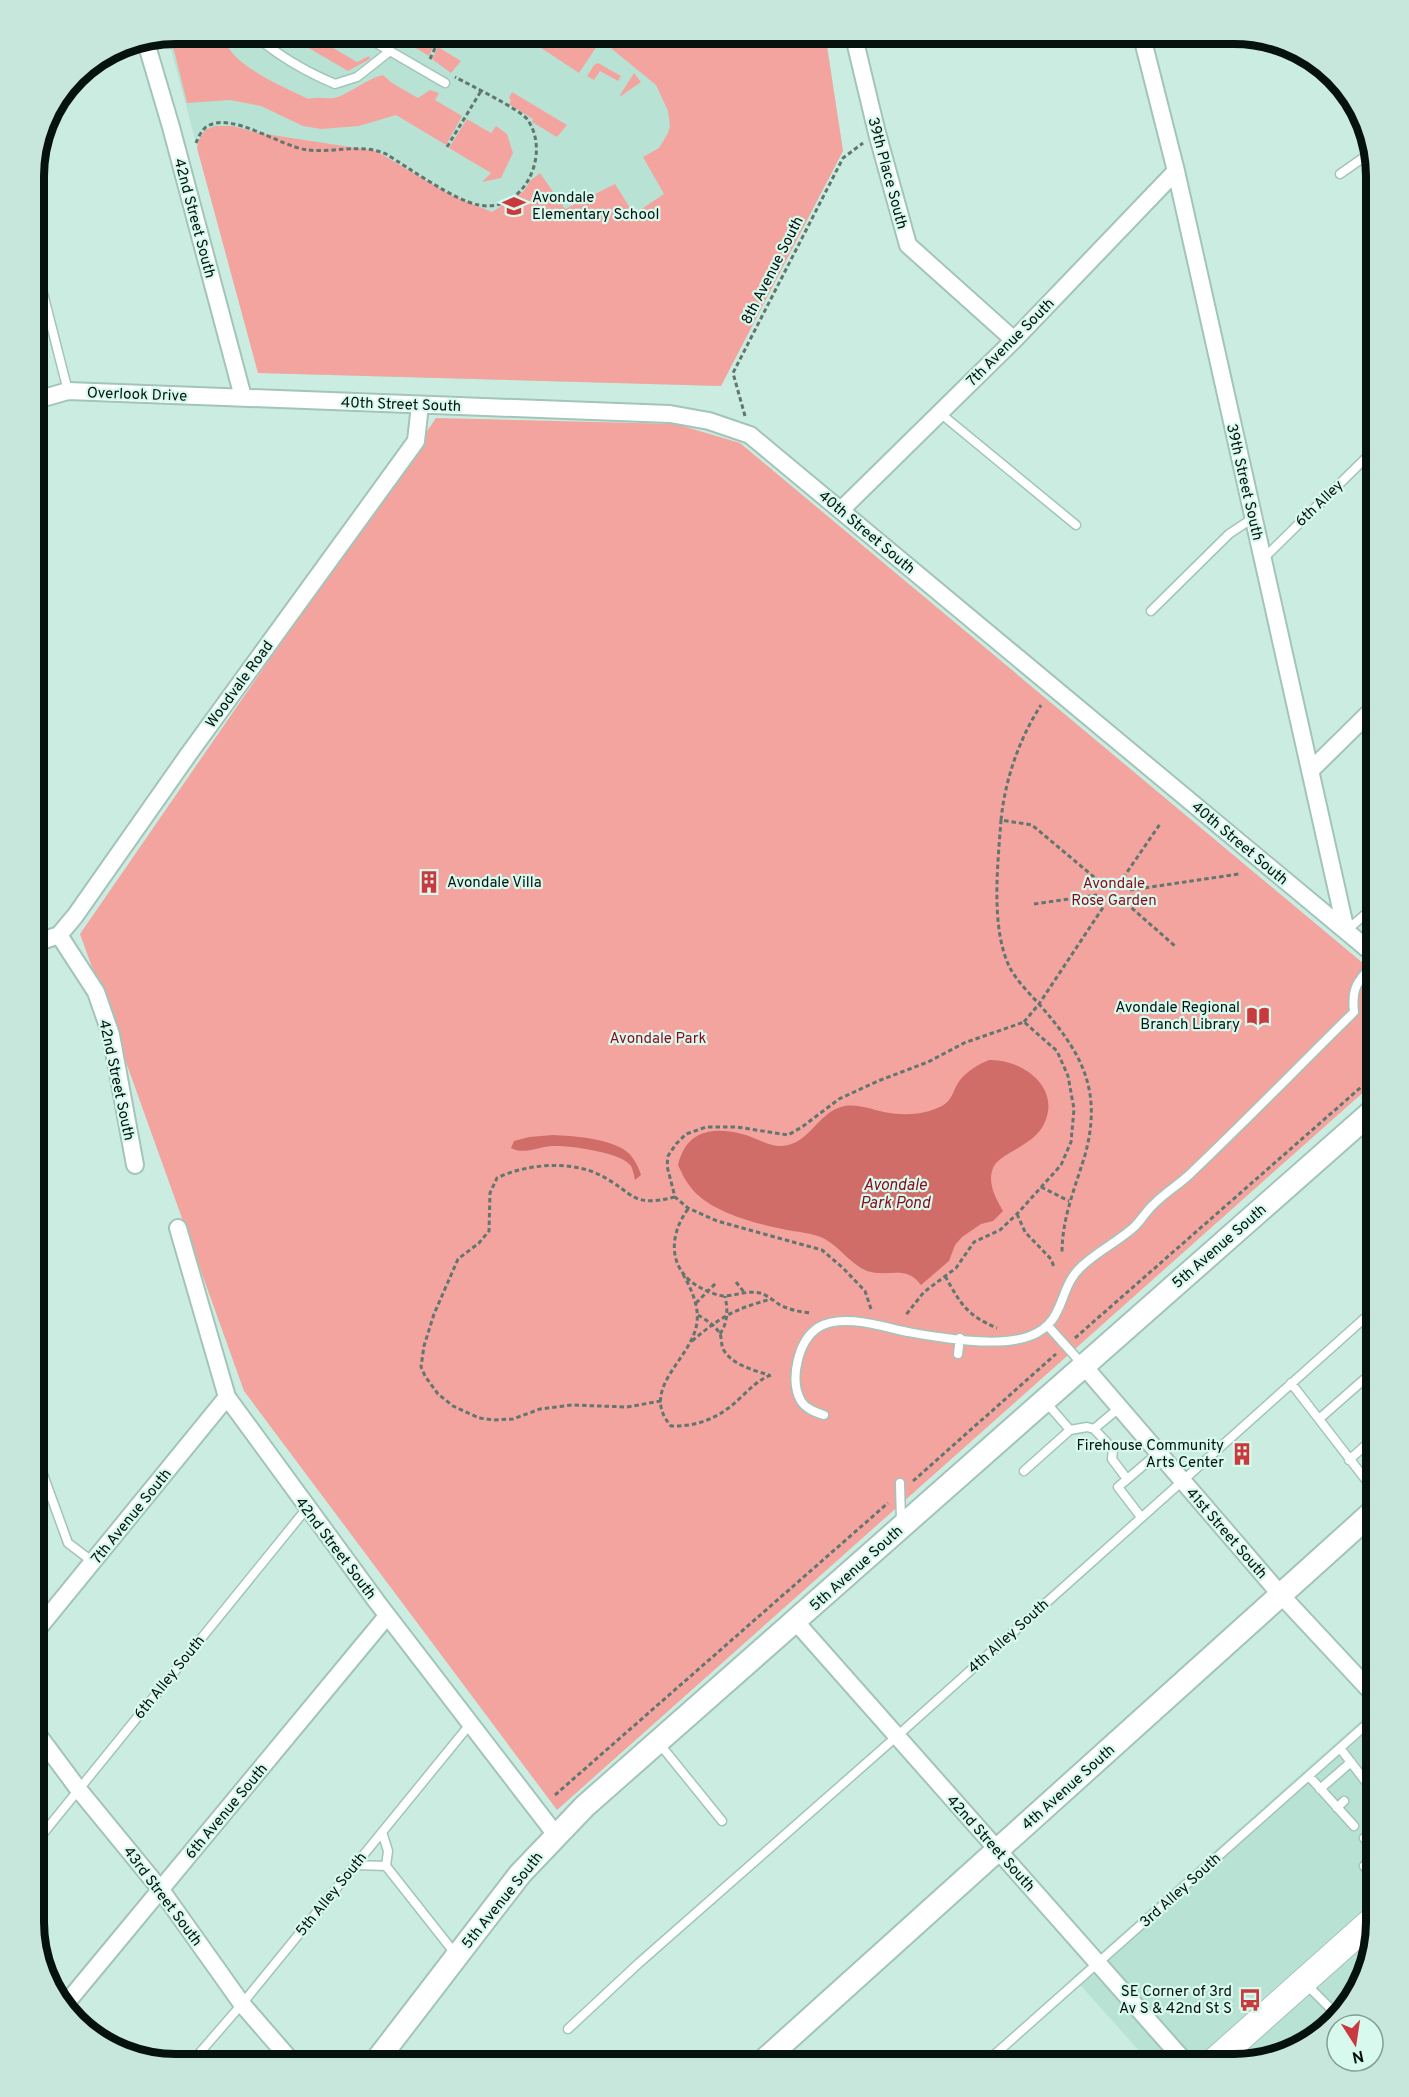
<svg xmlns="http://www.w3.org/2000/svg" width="1409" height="2097" font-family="Overpass,sans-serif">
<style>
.built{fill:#b8e3d4}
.green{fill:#f4a49f}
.water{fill:#d06d69}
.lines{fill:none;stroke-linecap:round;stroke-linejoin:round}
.lane-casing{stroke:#a3c4b8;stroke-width:11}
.street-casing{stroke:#a3c4b8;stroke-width:20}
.secondary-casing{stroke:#a3c4b8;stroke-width:26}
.primary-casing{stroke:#a3c4b8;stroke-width:28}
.path{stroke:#60766f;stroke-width:3;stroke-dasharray:4.5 3;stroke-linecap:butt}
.lane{stroke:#fff;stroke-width:8}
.street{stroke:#fff;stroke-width:16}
.secondary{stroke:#fff;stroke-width:22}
.primary{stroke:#fff;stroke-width:26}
.labels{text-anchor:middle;stroke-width:4.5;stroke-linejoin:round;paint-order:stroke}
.street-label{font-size:15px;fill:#06120e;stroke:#d8faee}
.poi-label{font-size:15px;fill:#06120e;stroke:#d8faee;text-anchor:end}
.park-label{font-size:15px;fill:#880a1a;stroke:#d8faee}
.water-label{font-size:16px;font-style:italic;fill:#880a19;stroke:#d8faee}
.rim{fill:none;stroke:#06120e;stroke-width:8}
</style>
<rect width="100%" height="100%" fill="#cbede1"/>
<path class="built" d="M176 33H825L843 151 721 386 258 373 167 35Z
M1376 1707V1922L1357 1993 1304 2045 1234 2064H1151L1073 1977Z"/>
<path class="green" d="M176 33H220C225 41 229 50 236 57 254 74 286 89 309 99 319 96 328 100 338 97 353 91 367 79 383 75L392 83 418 98 430 90 439 93 435 100 462 116 446 145 396 115 359 126 321 129 303 126 261 106 230 100 187 103 170 34Z
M283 33H308L357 62 369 56 370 59 348 71Z
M391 33H413L434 45 429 56Z
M528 33H533L557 49 535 33H825L843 151 721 386 258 373 197 148 199 140 205 130 215 126H233L259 133 376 151 451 195 492 212 524 191 530 181 540 173 565 209 615 184 634 214 664 194 643 157 659 148 668 133 670 126 668 111 656 85 601 40 579 73 529 40Z
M438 47 461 61 451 73 432 59Z
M598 63 621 76 618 81 600 71 594 80 587 76 594 65Z
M634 73 641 82 621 96 620 95Z
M512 92 567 125 557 137 532 122 533 119 509 104 511 100 509 98Z
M467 119 491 133 496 126 507 134 513 153 501 178 482 182 491 173 449 148Z
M436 418 676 424 740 443 1376 974V1081L557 1810 244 1391 80 934Z"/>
<path class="water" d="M989 1060C1022 1059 1062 1087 1044 1124 1034 1146 999 1153 993 1168 987 1184 996 1198 1003 1211L993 1221 981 1224 962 1237 955 1245 949 1261 921 1285C906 1264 888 1278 867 1271 850 1264 839 1246 823 1238 812 1233 798 1232 787 1230 757 1224 707 1212 689 1185 684 1179 681 1171 678 1165 686 1132 710 1126 742 1134 755 1137 767 1146 781 1146 810 1145 817 1112 844 1106 859 1104 870 1109 884 1112 905 1116 923 1115 942 1106 953 1100 953 1089 960 1080 967 1071 979 1064 989 1060Z
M553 1135C574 1136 604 1138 623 1149 632 1154 638 1165 641 1175L635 1180C634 1176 633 1170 631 1166 622 1152 568 1145 552 1146 538 1147 523 1155 511 1148L514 1141 529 1137Z"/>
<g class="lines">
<g class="lane-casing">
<path id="lane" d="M252 33C277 55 304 71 335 84L357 77 390 51
M359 33 445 83
M1340 174 1370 153
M33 254 68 391
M940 413 1076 525
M1263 559 1376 448
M1151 611 1229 534 1253 518
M1346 931 1376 905
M1048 1326 1083 1365
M958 1354 960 1338
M1291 1383 1376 1493
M1119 1408 1094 1429 1113 1449 1112 1459 1127 1479
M824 1415C815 1412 806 1409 801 1401 789 1380 798 1340 819 1327 843 1313 883 1327 908 1332 942 1338 998 1348 1030 1336 1067 1322 1057 1288 1082 1266 1098 1251 1117 1242 1133 1228 1141 1221 1146 1211 1154 1204 1165 1193 1178 1185 1189 1175 1245 1122 1299 1066 1354 1012 1351 986 1359 980 1376 961
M1319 1419 1376 1369
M1070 1430 1087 1427 1094 1429
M33 1447 68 1543 93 1562
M1349 1460 1376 1436
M1024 1471 1070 1430 1044 1400
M900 1483 901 1521
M1141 1517 1118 1487 1158 1453
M658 1742 722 1821
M1340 1748 1376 1795
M1309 1776 1354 1826
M1320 1789 1351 1762
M1371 1805 1376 1800
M1337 1808 1344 1801
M382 1832 388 1851 386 1866 457 1956
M1364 1838 1376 1852
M33 1846 307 1508
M355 1865 386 1866
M1376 1879 1364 1866 1376 1856
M1306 1984 1336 2014
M568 2029 639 1963 896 1737 1376 1308
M387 2048 403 2064
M190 2064 242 2004 471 1723
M984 2064 1376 1716"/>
</g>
<g class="street-casing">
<path id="street" d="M853 33 877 133 908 245 1014 340
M1141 33 1176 171 1346 931
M145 39 171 127 243 397
M33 401 68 391 670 414 709 421 750 435 1376 956
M841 510 1014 340 1176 171
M1310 771 1376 706
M59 935 96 992 111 1035 135 1165
M33 944 59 935 75 916 188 755 416 441 420 405
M178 1228 227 1397 377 1602 556 1835
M1083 1365 1280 1594 1376 1697
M796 1622 1187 2064
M33 1635 227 1397
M33 1728 79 1790 161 1890 242 2004 294 2064
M64 2006 387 1616"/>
</g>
<g class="secondary-casing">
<path id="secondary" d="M374 2064 520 1874 585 1806 1376 1108
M760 2064 1376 1509"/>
</g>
<g class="primary-casing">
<path id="primary" d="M1211 2064 1376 1917"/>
</g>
<path class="path" d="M430 59 436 46
M196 143C198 138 201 131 206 127 231 110 280 147 308 150 335 153 361 143 386 154 409 168 455 201 479 205 524 214 552 153 527 119 519 109 470 85 455 77
M447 147 481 91
M745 416 733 373 843 158 863 143
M1001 820C1005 780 1019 739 1041 705
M1123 878 1160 824
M1100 882 1032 825 1001 820C998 863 990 928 1010 968 1017 981 1029 993 1039 1004L1104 906
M1130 890 1239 874
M1126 903 1175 946
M1034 904 1097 895
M1024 1022 1039 1004C1081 1052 1103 1089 1085 1155 1075 1188 1062 1218 1062 1253
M1041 1187 1069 1201
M688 1209C668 1236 668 1271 701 1288 707 1291 715 1295 723 1296 735 1296 748 1290 760 1293 767 1295 774 1301 780 1305 790 1310 801 1312 812 1313
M1017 1214 1025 1232 1051 1259 1054 1267
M683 1274C691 1289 699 1305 697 1322 693 1359 638 1388 671 1426 698 1427 721 1417 740 1398 750 1389 758 1380 771 1375
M945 1276C961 1304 966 1315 997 1328
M736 1282 744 1292
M696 1303 716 1283
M871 1309 865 1291 843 1268 822 1250 717 1221 688 1208 675 1197 667 1166 668 1156 676 1144 686 1134 706 1127H737L788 1135 802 1127 839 1099 878 1081 928 1062 964 1043 1024 1022 1057 1051 1068 1076 1074 1109 1071 1142 1061 1165 1017 1214 1000 1230 974 1242 956 1268 924 1292 905 1316
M698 1315C705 1319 716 1326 720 1334 722 1339 721 1344 723 1349 732 1365 753 1370 769 1375
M720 1334C728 1322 728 1310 725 1296
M1075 1338 1376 1074
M692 1341C720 1317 736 1308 772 1299
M661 1401 627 1407 572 1405 540 1409 513 1419 494 1420 479 1418 453 1406 438 1394 425 1376 421 1367 424 1346 434 1314 458 1259 479 1243 489 1231 490 1193 497 1178C526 1164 570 1160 600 1175 635 1193 630 1208 675 1197
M913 1481 1056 1354
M555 1795 888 1503"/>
<use href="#lane" class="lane"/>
<use href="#street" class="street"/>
<use href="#secondary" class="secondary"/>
<use href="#primary" class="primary"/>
</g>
<defs>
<g id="school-bare" transform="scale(1.8)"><path d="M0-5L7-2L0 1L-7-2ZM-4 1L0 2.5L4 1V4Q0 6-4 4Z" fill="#c93a3e" stroke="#d8faee" stroke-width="2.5" paint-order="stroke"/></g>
<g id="building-bare" transform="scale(1.8)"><path d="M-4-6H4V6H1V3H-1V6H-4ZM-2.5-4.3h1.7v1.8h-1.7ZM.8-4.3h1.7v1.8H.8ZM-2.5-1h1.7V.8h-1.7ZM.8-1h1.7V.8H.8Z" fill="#c93a3e" stroke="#d8faee" stroke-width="2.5" paint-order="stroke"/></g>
<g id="library-bare" transform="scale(1.8)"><path d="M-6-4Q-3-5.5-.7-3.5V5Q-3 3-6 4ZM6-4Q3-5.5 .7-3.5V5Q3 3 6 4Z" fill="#c93a3e" stroke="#d8faee" stroke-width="2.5" paint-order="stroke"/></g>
<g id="bus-bare" transform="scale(1.8)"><path d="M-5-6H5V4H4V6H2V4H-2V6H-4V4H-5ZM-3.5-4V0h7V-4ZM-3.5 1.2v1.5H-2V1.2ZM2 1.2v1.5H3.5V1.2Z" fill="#c93a3e" stroke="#d8faee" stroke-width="2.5" paint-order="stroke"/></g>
</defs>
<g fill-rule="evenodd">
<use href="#school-bare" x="514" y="206"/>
<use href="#building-bare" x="429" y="882"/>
<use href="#library-bare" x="1258" y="1016"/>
<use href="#building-bare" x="1242" y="1454"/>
<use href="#bus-bare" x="1250" y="2000"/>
</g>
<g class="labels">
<g class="street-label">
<text transform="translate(888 173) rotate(75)" y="5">39th Place South</text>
<text transform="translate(195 218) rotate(75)" y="5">42nd Street South</text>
<text transform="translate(772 270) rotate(-63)" y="5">8th Avenue South</text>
<text transform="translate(1010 342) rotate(-45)" y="5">7th Avenue South</text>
<text transform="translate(137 394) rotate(2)" y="5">Overlook Drive</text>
<text transform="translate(401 404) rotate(2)" y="5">40th Street South</text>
<text transform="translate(1245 482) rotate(77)" y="5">39th Street South</text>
<text transform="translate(1319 503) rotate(-44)" y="5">6th Alley</text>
<text transform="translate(867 532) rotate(40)" y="5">40th Street South</text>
<text transform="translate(239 684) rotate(-54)" y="5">Woodvale Road</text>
<text transform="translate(1240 843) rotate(40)" y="5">40th Street South</text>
<text transform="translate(117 1080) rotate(78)" y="5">42nd Street South</text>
<text transform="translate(1219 1246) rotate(-41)" y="5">5th Avenue South</text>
<text transform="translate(131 1516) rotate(-51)" y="5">7th Avenue South</text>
<text transform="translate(1227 1533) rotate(49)" y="5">41st Street South</text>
<text transform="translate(336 1548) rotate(53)" y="5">42nd Street South</text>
<text transform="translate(856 1568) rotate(-42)" y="5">5th Avenue South</text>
<text transform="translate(1008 1636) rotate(-42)" y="5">4th Alley South</text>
<text transform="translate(169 1677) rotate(-51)" y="5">6th Alley South</text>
<text transform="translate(1068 1787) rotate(-42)" y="5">4th Avenue South</text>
<text transform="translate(226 1811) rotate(-50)" y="5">6th Avenue South</text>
<text transform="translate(991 1843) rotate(48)" y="5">42nd Street South</text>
<text transform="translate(1180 1890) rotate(-42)" y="5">3rd Alley South</text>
<text transform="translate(331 1894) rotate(-51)" y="5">5th Alley South</text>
<text transform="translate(163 1896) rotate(53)" y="5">43rd Street South</text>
<text transform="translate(502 1900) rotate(-51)" y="5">5th Avenue South</text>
</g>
<g class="poi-label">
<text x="532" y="202" text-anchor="start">Avondale<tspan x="532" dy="17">Elementary School</tspan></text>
<text x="447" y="887" text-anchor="start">Avondale Villa</text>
<text x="1240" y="1012">Avondale Regional<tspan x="1240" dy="17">Branch Library</tspan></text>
<text x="1224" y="1450">Firehouse Community<tspan x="1224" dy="17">Arts Center</tspan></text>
<text x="1232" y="1996">SE Corner of 3rd<tspan x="1232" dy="17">Av S &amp; 42nd St S</tspan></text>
</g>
<g class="park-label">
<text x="1114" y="888">Avondale<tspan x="1114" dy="17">Rose Garden</tspan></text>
<text x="658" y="1043">Avondale Park</text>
</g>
<g class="water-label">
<text x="895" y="1190">Avondale<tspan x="895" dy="18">Park Pond</tspan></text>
</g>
</g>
<path d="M0 0H1409V2097H0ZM176 44H1234A132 132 0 0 1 1366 176V1922A132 132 0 0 1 1234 2054H176A132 132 0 0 1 44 1922V176A132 132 0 0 1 176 44Z" fill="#c7e7dc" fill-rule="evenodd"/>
<path class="rim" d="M176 44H1234A132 132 0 0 1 1366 176V1922A132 132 0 0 1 1234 2054H176A132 132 0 0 1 44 1922V176A132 132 0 0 1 176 44Z"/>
<g transform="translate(1355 2043) rotate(168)"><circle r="28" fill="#d8faee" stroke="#849d94" stroke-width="1.5"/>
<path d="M0-4.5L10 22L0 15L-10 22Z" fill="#c93a3e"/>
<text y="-9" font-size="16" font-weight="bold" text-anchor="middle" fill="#06120e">N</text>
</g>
</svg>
